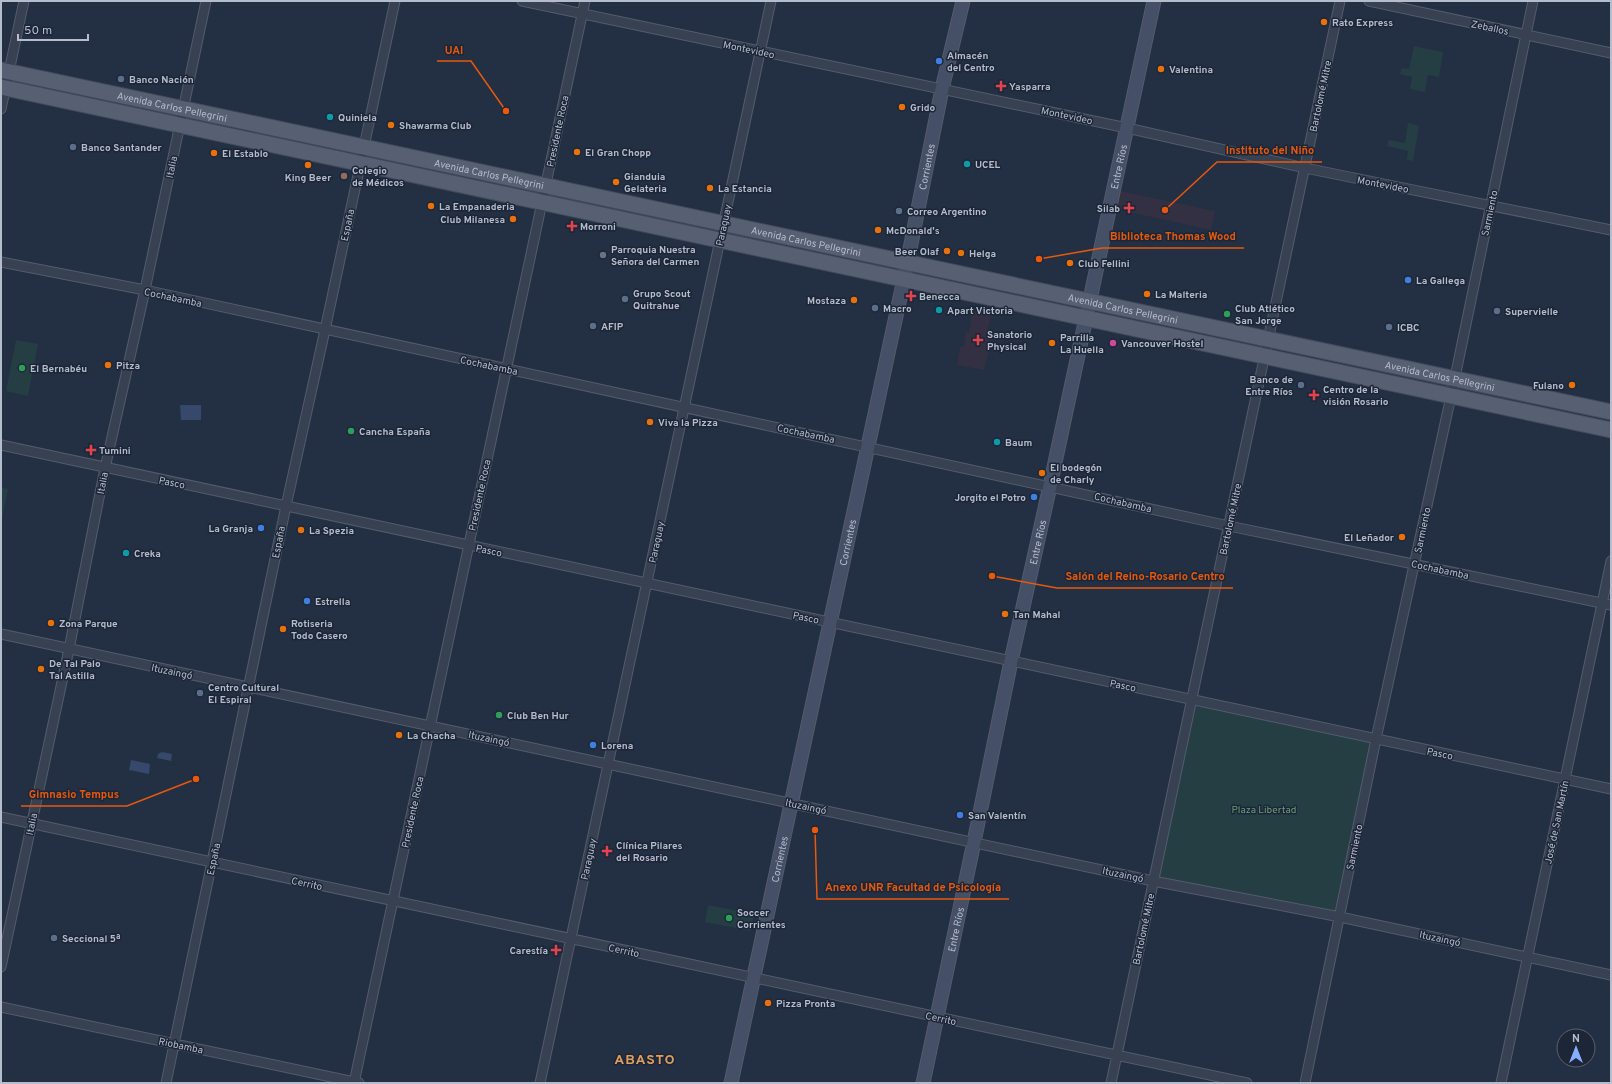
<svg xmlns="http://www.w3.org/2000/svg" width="1612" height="1084" font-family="Overpass,sans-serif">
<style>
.medical{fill:#343043}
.green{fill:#253e44}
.water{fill:#36486b}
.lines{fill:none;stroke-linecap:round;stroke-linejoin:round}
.minor-casing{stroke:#535c6c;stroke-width:11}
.secondary-casing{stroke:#535c6c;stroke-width:15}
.primary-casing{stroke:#424a5b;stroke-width:17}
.minor{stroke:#384152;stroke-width:9}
.secondary{stroke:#454f66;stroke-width:13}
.primary{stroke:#566072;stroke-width:15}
.food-dot{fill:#e8710a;stroke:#1c2637;stroke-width:1.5}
.shop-dot{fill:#3f7fe0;stroke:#1c2637;stroke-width:1.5}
.service-dot{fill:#5c6f8a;stroke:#1c2637;stroke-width:1.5}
.health-dot{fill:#e0444e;stroke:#1c2637;stroke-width:1.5}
.culture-dot{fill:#0f9aa8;stroke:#1c2637;stroke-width:1.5}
.education-dot{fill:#8d6e63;stroke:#1c2637;stroke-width:1.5}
.worship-dot{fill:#6b7280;stroke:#1c2637;stroke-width:1.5}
.leisure-dot{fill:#2e9e5b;stroke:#1c2637;stroke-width:1.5}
.hotel-dot{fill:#d1479c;stroke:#1c2637;stroke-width:1.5}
.labels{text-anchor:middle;stroke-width:3;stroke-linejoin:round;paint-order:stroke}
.poi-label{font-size:10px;font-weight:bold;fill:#b5bccc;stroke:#1c2637;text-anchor:start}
.street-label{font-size:10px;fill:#b5bccc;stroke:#1c2637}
.park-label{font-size:10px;fill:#699f7a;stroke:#1c2637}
.district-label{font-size:14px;font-weight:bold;letter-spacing:1px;fill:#df9e5d;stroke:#1c2637}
.leader{fill:none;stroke:#e8590c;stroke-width:1.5}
.callout-dot{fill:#e8590c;stroke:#1c2637;stroke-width:1.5}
.callout-label{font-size:11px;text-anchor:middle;font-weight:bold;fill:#e8590c;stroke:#1c2637;stroke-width:3;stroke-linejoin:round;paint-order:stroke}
</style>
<rect width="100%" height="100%" fill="#232f43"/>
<path class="medical" d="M1120 191 1215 211 1211 230 1116 209Z
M972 311 991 315 988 329 994 331 984 370 957 365 960 347H964L966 332 969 333Z"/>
<path class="green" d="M1414 46 1443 52 1439 77 1428 75 1425 92 1410 89 1412 77 1400 74 1402 68 1409 69Z
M1408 123 1419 126 1413 161 1407 160 1408 151 1387 146 1389 140 1405 143Z
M16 340 38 344 28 396 6 391Z
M1 487 8 489 1 524Z
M1191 699 1376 739 1340 917 1153 881Z
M708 905 754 914 751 931 705 922Z"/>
<path class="water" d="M180 405H201V420H181Z
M162 752 172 754 171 761 157 758 158 754Z
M131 760 150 764 149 774 129 770Z"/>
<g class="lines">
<g class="minor-casing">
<path id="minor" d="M522 1 1127 128 1305 168 1611 230
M1369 1 1611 53
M1 109 24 1
M1 262 145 290 1229 526 1611 605
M1 445 1611 789
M1 634 1153 881 1340 917 1611 975
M1 817 1247 1083
M1 967 69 649 105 468 145 290 206 1
M1 1007 359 1083
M166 1083 286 506 325 330 395 1
M354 1083 585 1
M540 1083 771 1
M1111 1083C1186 722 1264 362 1340 1
M1305 1083 1376 739 1453 387 1533 1
M1501 1083 1611 561"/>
</g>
<g class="secondary-casing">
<g id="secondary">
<path id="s1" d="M731 1083 904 279 942 89 963 1"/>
<path id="s2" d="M923 1083 974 842 1011 661 1050 486 1154 1"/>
</g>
</g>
<g class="primary-casing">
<g id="primary">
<path id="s3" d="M1 70 1611 412"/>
<path d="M1 87 1611 430"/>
</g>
</g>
<use href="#minor" class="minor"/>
<use href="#secondary" class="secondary"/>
<use href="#primary" class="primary"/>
</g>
<g class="food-dot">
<circle cx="1324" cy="22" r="4"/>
<circle cx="1161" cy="69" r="4"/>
<circle cx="902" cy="107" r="4"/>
<circle cx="391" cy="125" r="4"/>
<circle cx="577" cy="152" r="4"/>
<circle cx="214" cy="153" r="4"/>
<circle cx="308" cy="165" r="4"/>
<circle cx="616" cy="182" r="4"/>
<circle cx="710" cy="188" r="4"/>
<circle cx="431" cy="206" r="4"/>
<circle cx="513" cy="219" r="4"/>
<circle cx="878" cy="230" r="4"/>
<circle cx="947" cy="251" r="4"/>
<circle cx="961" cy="253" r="4"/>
<circle cx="1070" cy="263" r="4"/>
<circle cx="1147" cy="294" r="4"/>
<circle cx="854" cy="300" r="4"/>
<circle cx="1052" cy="343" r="4"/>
<circle cx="108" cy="365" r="4"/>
<circle cx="1572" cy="385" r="4"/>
<circle cx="650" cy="422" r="4"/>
<circle cx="1042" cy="473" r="4"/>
<circle cx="301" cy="530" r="4"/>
<circle cx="1402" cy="537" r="4"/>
<circle cx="1005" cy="614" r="4"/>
<circle cx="51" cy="623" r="4"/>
<circle cx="283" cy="629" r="4"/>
<circle cx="41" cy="669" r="4"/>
<circle cx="399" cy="735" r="4"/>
<circle cx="768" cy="1003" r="4"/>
</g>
<g class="shop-dot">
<circle cx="939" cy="61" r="4"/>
<circle cx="1408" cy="280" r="4"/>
<circle cx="1034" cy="497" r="4"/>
<circle cx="261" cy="528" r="4"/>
<circle cx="307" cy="601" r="4"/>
<circle cx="593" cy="745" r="4"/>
<circle cx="960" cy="815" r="4"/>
</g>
<g class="service-dot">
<circle cx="121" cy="79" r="4"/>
<circle cx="73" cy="147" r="4"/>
<circle cx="899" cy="211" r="4"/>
<circle cx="625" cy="299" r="4"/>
<circle cx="875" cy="308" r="4"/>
<circle cx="1497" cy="311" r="4"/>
<circle cx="593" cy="326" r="4"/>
<circle cx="1389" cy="327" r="4"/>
<circle cx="1301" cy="385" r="4"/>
<circle cx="200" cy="693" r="4"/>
<circle cx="54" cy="938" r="4"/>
</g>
<g class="health-dot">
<path d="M999 80h4v4h4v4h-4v4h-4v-4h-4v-4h4z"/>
<path d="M1127 202h4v4h4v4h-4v4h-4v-4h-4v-4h4z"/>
<path d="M570 220h4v4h4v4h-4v4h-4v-4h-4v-4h4z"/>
<path d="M909 290h4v4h4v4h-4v4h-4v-4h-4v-4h4z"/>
<path d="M976 334h4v4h4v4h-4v4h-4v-4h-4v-4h4z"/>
<path d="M1312 389h4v4h4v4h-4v4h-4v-4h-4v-4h4z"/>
<path d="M89 444h4v4h4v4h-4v4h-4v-4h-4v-4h4z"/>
<path d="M605 845h4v4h4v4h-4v4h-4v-4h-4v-4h4z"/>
<path d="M554 944h4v4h4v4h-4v4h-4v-4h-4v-4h4z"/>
</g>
<g class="culture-dot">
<circle cx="330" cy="117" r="4"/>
<circle cx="967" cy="164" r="4"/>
<circle cx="939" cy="310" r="4"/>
<circle cx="997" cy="442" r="4"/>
<circle cx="126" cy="553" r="4"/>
</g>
<circle class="education-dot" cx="344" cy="176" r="4"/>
<circle class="worship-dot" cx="603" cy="255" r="4"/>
<g class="leisure-dot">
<circle cx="1227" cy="314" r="4"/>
<circle cx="22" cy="368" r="4"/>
<circle cx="351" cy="431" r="4"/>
<circle cx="499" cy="715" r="4"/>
<circle cx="729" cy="918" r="4"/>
</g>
<circle class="hotel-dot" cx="1113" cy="343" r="4"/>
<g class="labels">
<g class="poi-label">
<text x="1332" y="26">Rato Express</text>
<text x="947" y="59">Almacén<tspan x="947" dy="12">del Centro</tspan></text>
<text x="1169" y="73">Valentina</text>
<text x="129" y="83">Banco Nación</text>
<text x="1009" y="90">Yasparra</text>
<text x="910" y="111">Grido</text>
<text x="338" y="121">Quiniela</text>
<text x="399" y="129">Shawarma Club</text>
<text x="81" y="151">Banco Santander</text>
<text x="585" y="156">El Gran Chopp</text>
<text x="222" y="157">El Establo</text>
<text x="975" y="168">UCEL</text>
<text x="352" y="174">Colegio<tspan x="352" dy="12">de Médicos</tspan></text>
<text x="624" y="180">Gianduia<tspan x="624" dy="12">Gelateria</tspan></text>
<text x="308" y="181" text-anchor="middle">King Beer</text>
<text x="718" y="192">La Estancia</text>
<text x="439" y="210">La Empanaderia</text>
<text x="1120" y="212" text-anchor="end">Silab</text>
<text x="907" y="215">Correo Argentino</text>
<text x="505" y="223" text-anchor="end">Club Milanesa</text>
<text x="580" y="230">Morroni</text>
<text x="886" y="234">McDonald's</text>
<text x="611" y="253">Parroquia Nuestra<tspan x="611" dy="12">Señora del Carmen</tspan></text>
<text x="939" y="255" text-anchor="end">Beer Olaf</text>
<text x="969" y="257">Helga</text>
<text x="1078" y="267">Club Fellini</text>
<text x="1416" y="284">La Gallega</text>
<text x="633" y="297">Grupo Scout<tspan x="633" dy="12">Quitrahue</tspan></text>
<text x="1155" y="298">La Malteria</text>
<text x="919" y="300">Benecca</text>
<text x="846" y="304" text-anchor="end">Mostaza</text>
<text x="883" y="312">Macro</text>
<text x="1235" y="312">Club Atlético<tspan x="1235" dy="12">San Jorge</tspan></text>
<text x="947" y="314">Apart Victoria</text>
<text x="1505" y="315">Supervielle</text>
<text x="601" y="330">AFIP</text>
<text x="1397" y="331">ICBC</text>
<text x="987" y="338">Sanatorio<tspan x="987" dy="12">Physical</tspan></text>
<text x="1060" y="341">Parrilla<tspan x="1060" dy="12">La Huella</tspan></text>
<text x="1121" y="347">Vancouver Hostel</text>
<text x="116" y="369">Pitza</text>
<text x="30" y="372">El Bernabéu</text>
<text x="1293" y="383" text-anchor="end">Banco de<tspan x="1293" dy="12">Entre Ríos</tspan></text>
<text x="1564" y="389" text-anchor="end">Fulano</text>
<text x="1323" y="393">Centro de la<tspan x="1323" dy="12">visión Rosario</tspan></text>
<text x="658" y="426">Viva la Pizza</text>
<text x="359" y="435">Cancha España</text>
<text x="1005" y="446">Baum</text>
<text x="99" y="454">Tumini</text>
<text x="1050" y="471">El bodegón<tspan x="1050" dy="12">de Charly</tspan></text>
<text x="1026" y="501" text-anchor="end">Jorgito el Potro</text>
<text x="253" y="532" text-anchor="end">La Granja</text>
<text x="309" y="534">La Spezia</text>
<text x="1394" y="541" text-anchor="end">El Leñador</text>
<text x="134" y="557">Creka</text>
<text x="315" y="605">Estrella</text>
<text x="1013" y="618">Tan Mahal</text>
<text x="59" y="627">Zona Parque</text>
<text x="291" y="627">Rotiseria<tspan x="291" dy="12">Todo Casero</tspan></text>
<text x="49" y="667">De Tal Palo<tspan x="49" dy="12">Tal Astilla</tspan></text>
<text x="208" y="691">Centro Cultural<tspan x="208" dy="12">El Espiral</tspan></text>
<text x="507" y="719">Club Ben Hur</text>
<text x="407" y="739">La Chacha</text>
<text x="601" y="749">Lorena</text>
<text x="968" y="819">San Valentín</text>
<text x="616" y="849">Clínica Pilares<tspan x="616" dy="12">del Rosario</tspan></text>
<text x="737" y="916">Soccer<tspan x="737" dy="12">Corrientes</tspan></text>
<text x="62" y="942">Seccional 5ª</text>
<text x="548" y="954" text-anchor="end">Carestía</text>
<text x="776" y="1007">Pizza Pronta</text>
</g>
<g class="street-label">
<text transform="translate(1490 27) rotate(12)" y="4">Zeballos</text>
<text transform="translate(749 49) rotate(12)" y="4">Montevideo</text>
<text transform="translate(1320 96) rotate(-78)" y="4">Bartolomé Mitre</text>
<text dy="4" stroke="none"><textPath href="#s3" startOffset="175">Avenida Carlos Pellegrini</textPath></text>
<text transform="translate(1067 115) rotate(12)" y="4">Montevideo</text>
<text transform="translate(557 131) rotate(-78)" y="4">Presidente Roca</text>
<text dy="4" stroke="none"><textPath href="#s1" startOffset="937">Corrientes</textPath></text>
<text dy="4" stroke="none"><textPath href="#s2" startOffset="937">Entre Ríos</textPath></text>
<text transform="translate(171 167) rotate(-78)" y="4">Italia</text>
<text dy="4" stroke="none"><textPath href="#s3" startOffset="499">Avenida Carlos Pellegrini</textPath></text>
<text transform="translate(1383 184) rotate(11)" y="4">Montevideo</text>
<text transform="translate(1489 213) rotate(-78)" y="4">Sarmiento</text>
<text transform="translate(347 225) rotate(-78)" y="4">España</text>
<text transform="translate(723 225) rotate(-78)" y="4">Paraguay</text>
<text dy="4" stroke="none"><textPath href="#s3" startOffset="823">Avenida Carlos Pellegrini</textPath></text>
<text transform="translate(173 297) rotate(12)" y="4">Cochabamba</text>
<text dy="4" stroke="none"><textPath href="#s3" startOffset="1147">Avenida Carlos Pellegrini</textPath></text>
<text transform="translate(489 365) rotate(12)" y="4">Cochabamba</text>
<text dy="4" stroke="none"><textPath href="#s3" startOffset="1471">Avenida Carlos Pellegrini</textPath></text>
<text transform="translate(806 433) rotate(12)" y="4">Cochabamba</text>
<text transform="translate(172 482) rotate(12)" y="4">Pasco</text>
<text transform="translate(102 483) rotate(-79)" y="4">Italia</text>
<text transform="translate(479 495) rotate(-78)" y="4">Presidente Roca</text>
<text transform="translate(1123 502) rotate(13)" y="4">Cochabamba</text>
<text transform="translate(1230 519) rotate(-78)" y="4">Bartolomé Mitre</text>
<text transform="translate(1422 530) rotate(-78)" y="4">Sarmiento</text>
<text transform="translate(278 542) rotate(-79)" y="4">España</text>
<text transform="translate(656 542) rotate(-78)" y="4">Paraguay</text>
<text dy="4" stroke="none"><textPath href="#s1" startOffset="553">Corrientes</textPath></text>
<text dy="4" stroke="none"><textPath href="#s2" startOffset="553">Entre Ríos</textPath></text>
<text transform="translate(489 550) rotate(12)" y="4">Pasco</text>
<text transform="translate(1440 569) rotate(12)" y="4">Cochabamba</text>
<text transform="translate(806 617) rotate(12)" y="4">Pasco</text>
<text transform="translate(172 671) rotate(12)" y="4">Ituzaingó</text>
<text transform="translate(1123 685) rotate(12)" y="4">Pasco</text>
<text transform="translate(489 738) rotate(12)" y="4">Ituzaingó</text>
<text transform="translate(1440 753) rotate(12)" y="4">Pasco</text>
<text transform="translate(806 806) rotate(12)" y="4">Ituzaingó</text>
<text transform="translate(412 812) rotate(-78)" y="4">Presidente Roca</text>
<text transform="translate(1556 822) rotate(-78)" y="4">José de San Martín</text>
<text transform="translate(31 824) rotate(-78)" y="4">Italia</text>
<text transform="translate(1354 847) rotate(-78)" y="4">Sarmiento</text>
<text transform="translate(213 859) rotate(-78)" y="4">España</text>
<text transform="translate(588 859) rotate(-78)" y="4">Paraguay</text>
<text dy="4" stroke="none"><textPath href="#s1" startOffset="229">Corrientes</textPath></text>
<text transform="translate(1123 874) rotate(12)" y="4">Ituzaingó</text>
<text transform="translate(307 883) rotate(12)" y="4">Cerrito</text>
<text dy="4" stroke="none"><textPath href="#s2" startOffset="157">Entre Ríos</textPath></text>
<text transform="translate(1143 929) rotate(-78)" y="4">Bartolomé Mitre</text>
<text transform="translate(1440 938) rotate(12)" y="4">Ituzaingó</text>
<text transform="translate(624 950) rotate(12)" y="4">Cerrito</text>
<text transform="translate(941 1018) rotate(12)" y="4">Cerrito</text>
<text transform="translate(181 1045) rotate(12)" y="4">Riobamba</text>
</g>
<g class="park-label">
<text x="1264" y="813">Plaza Libertad</text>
</g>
<g class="district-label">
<text x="645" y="1064">ABASTO</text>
</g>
</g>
<path class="leader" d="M506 111L471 61H437M1165 210L1217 162H1322M1039 259L1102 248H1244M992 576L1057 588H1233M196 779L127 806H21M815 830L817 899H1009"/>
<g class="callout-dot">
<circle cx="506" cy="111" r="4"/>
<circle cx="1165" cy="210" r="4"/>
<circle cx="1039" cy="259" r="4"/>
<circle cx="992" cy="576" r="4"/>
<circle cx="196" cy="779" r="4"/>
<circle cx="815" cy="830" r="4"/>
</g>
<g class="callout-label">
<text x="454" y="54">UAI</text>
<text x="1270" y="154">Instituto del Niño</text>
<text x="1173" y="240">Biblioteca Thomas Wood</text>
<text x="1145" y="580">Salón del Reino-Rosario Centro</text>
<text x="74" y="798">Gimnasio Tempus</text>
<text x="913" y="891">Anexo UNR Facultad de Psicología</text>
</g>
<rect width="1612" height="1084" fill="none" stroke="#b5bccc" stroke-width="4"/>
<g transform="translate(1576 1048)"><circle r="19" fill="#1c2637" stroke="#596273"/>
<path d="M0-3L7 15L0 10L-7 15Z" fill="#87adff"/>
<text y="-6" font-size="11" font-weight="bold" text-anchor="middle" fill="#b5bccc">N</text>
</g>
<path d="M18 34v6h70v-6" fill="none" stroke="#b5bccc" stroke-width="2"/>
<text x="24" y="34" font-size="12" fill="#b5bccc" stroke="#1c2637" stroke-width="3" paint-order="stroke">50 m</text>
</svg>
